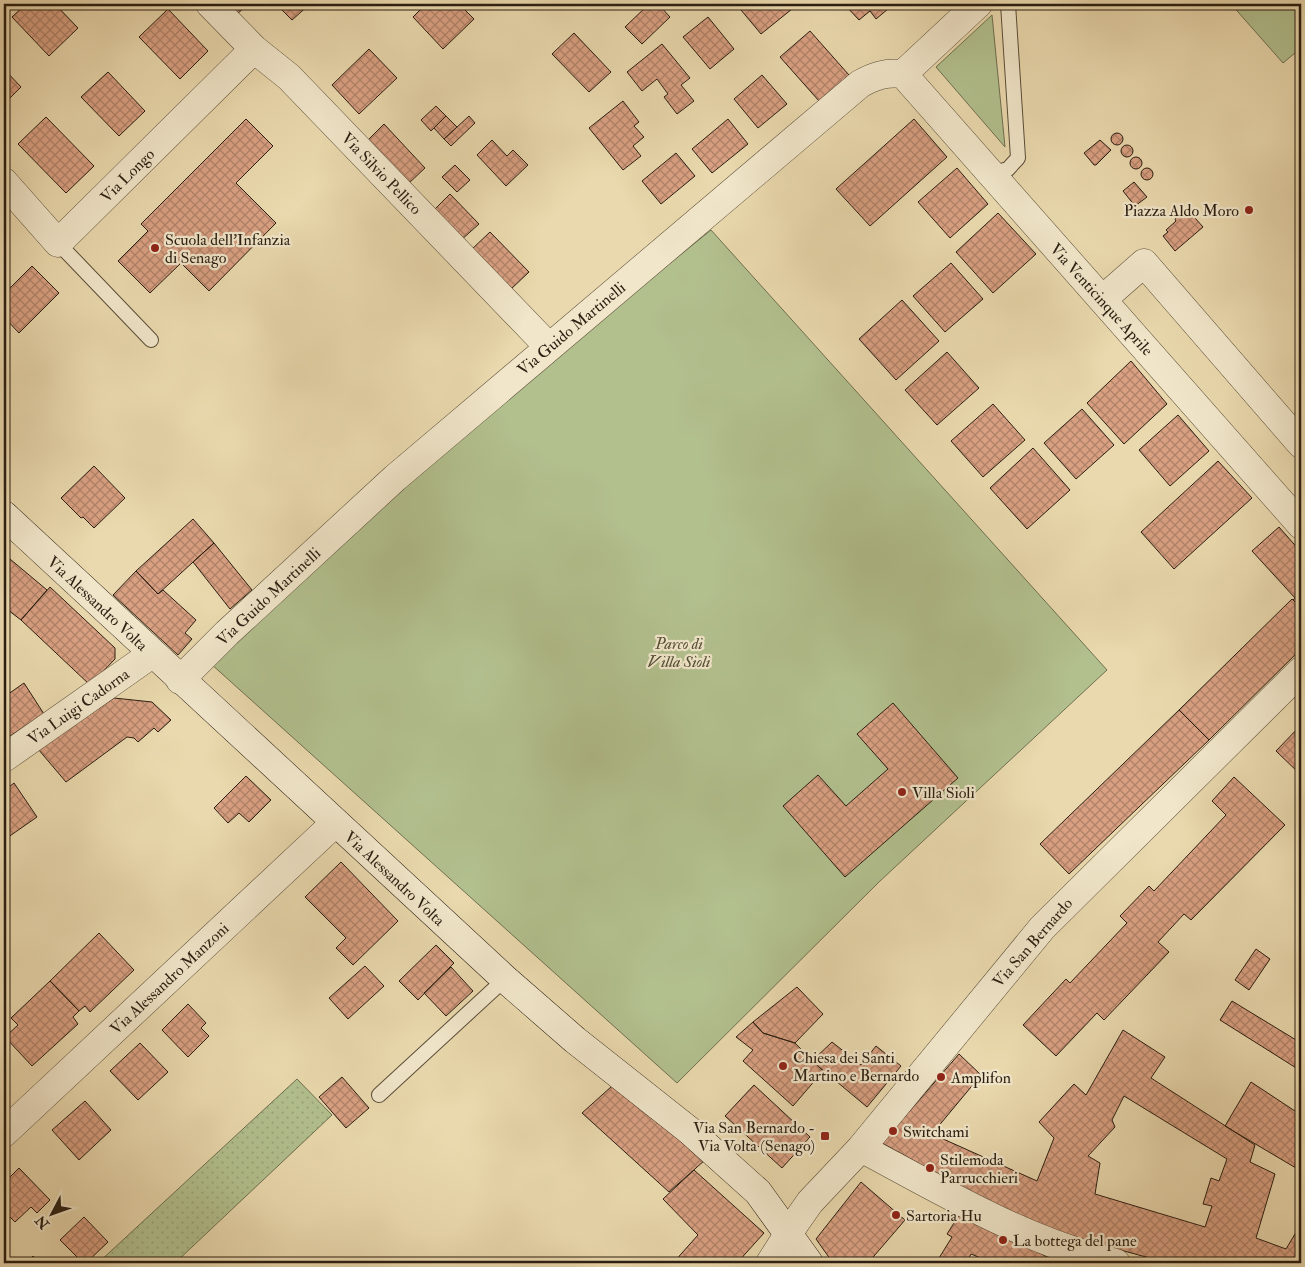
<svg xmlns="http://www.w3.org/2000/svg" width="1305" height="1267" font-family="'IM FELL Double Pica',serif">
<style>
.green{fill:#b2c08e;stroke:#6e6f50}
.garden{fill:url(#garden-dots);stroke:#6e6f50}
.building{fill:url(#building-cross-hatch);stroke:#2a1e11;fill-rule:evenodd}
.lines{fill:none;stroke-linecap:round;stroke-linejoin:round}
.lane-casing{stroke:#5a4d38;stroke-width:16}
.street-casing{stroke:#5a4d38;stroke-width:29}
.secondary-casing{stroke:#2a1e11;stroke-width:29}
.lane{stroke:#f1e6ca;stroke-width:14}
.street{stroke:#f1e6ca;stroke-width:28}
.secondary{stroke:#f1e6ca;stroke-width:28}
.poi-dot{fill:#8f2418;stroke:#f1e6ca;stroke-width:2}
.labels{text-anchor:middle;stroke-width:4.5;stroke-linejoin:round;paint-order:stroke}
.street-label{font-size:16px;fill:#2a1e11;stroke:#f1e6ca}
.poi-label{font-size:16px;fill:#2a1e11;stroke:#f1e6ca;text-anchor:start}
.park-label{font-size:16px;font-style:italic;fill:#534f36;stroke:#f1e6ca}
</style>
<defs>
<pattern id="garden-dots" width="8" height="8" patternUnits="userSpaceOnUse" patternTransform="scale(1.25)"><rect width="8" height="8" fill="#b2c08e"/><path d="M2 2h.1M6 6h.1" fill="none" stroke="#99a579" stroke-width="1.8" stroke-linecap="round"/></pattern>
<pattern id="building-cross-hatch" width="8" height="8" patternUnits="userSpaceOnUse" patternTransform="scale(1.25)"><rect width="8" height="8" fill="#d9a082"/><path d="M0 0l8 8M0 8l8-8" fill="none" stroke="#b08269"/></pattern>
</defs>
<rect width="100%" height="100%" fill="#ead9ae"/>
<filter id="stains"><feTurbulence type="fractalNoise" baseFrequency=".004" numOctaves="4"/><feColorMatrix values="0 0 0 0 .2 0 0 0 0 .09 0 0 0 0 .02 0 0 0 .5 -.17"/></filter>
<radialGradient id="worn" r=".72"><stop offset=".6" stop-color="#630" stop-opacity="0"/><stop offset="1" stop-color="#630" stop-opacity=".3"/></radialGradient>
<path class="green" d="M1231 4H1301V48L1283 63Z
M992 15 1005 147 936 67Z
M711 230 1107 670 879 882 677 1083 210 663 511 392Z"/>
<path class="garden" d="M297 1079 332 1115 175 1263H98Z"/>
<path class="building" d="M26 4H55L78 28 49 56 12 17Z
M224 4H248L235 16Z
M276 4H310L292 20Z
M426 4H459L474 19 443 49 413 17Z
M649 4H658L670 17 642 44 625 27Z
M736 4H787L792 9 761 34Z
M844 4H894L876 19 870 11 859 20Z
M896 4H909L902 10Z
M168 9 208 51 180 79 139 37Z
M708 17 734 49 710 69 683 37Z
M810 31 849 75 819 101 780 57Z
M574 33 611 72 589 92 552 54Z
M662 44 690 78 681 85 694 101 677 114 664 97 668 94 657 79 642 91 627 72Z
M369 49 397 78 359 114 332 85Z
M4 69 21 87 4 104Z
M108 72 145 111 119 136 81 97Z
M762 75 787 104 758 128 734 99Z
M623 101 639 122 634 126 644 137 633 146 641 156 623 170 589 128Z
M436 106 446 116 431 131 421 120Z
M446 116 457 127 444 139 434 128Z
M469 116 475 123 451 146 444 139Z
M46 117 94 166 66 193 18 144Z
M246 119 273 146 236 183 276 223 209 291 181 263 150 293 118 261 148 231 141 224Z
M728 119 748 144 712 173 692 149Z
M914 119 947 157 870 226 836 189Z
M384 124 425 168 408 184 367 141Z
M1111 139a6 6 0 1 1 12 0a6 6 0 1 1-12 0Z
M492 140 507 156 513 150 528 165 506 186 477 155Z
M1100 140 1111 150 1096 165H1094L1084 153Z
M1121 151a6 6 0 1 1 12 0a6 6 0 1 1-12 0Z
M676 153 695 176 661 204 642 181Z
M1130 163a6 6 0 1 1 12 0a6 6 0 1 1-12 0Z
M455 165 470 180 457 192 442 177Z
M1141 174a6 6 0 1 1 12 0a6 6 0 1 1-12 0Z
M957 168 988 204 950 238 918 202Z
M1134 182 1147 197 1135 206 1123 191Z
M450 194 479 224 460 241 432 212Z
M1187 209 1203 227 1175 251 1163 236 1168 232 1166 230 1176 221 1175 219Z
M998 213 1036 254 993 293 956 252Z
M490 232 529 272 510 290 471 250Z
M951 263 983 299 945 332 913 296Z
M32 266 59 293 19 333 4 317V294Z
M902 300 939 341 896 380 859 339Z
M947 352 979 388 937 425 905 390Z
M1131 361 1167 404 1124 444 1087 403Z
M993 404 1025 440 983 477 951 441Z
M1082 409 1114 445 1076 479 1044 443Z
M1178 415 1209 451 1170 486 1139 450Z
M1033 448 1070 490 1027 529 990 488Z
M1218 461 1252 498 1174 569 1141 532Z
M94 466 125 498 94 528 83 517 81 518 61 498Z
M193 519 214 543 158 594 136 571Z
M1279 527 1301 552V592L1295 598 1252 551Z
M214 543 252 590 230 609 193 562Z
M4 554 47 590 21 620 4 607Z
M136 571 158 594 163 590 196 620 185 633 192 639 178 655 113 595Z
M50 587 115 648V659L90 685 21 620Z
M1301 592V608L1293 600Z
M1292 599 1301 608V649L1209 740 1179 710Z
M4 654 10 660 4 667Z
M24 683 44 714 4 740V697Z
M114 698 152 702 171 720 158 732 154 728 138 742 134 738 127 737 66 782 38 749Z
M893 703 958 778 845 877 783 806 818 775 846 806 888 769 857 734Z
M1179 710 1209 740 1069 874 1040 844Z
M1301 725V775L1276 751Z
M246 776 271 800 249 822 239 813 228 823 214 808Z
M1234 777 1285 825 1191 920 1184 914 1158 942 1169 952 1104 1020 1097 1013 1056 1056 1023 1025 1066 979 1070 983 1127 923 1120 916 1149 886 1154 891 1226 815 1212 801Z
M14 783 37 817 4 840V791Z
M341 862 398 921 353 965 336 948 346 938 305 897Z
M99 933 134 970 90 1012 85 1006 79 1011 50 981Z
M436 945 454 963 418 1000 399 981Z
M1256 949 1270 959 1249 990 1235 980Z
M365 966 384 986 348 1019 329 998Z
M451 967 473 991 446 1016 424 993Z
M50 981 79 1011 73 1017 78 1024 32 1066 5 1037 18 1025 11 1018Z
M797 987 823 1014 795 1043 763 1033 753 1022Z
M1232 1001 1301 1043V1071L1220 1020Z
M188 1004 206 1023 201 1028 209 1036 188 1057 162 1030Z
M753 1022 763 1033 795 1043 823 1071 793 1106 743 1061 753 1050 736 1037Z
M1123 1030 1165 1057 1151 1078 1255 1145 1250 1162 1275 1174 1256 1238 1286 1249 1301 1224V1263H1168L1069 1236 1006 1212 882 1143 959 1054 981 1075 932 1134 1037 1181 1054 1138 1039 1122 1074 1084 1086 1095ZM1124 1096 1227 1159 1219 1181 1211 1178 1203 1204 1212 1206 1205 1227 1095 1194 1100 1163 1088 1156 1115 1127 1112 1120Z
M832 1042 861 1065 876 1046 901 1066 867 1107 812 1061Z
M140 1043 168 1072 138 1100 110 1071Z
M342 1077 369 1108 346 1128 319 1097Z
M1251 1082 1301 1115V1171L1225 1126Z
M754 1085 810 1137 782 1168 725 1116Z
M612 1086 705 1160 669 1192 582 1113Z
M85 1101 111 1130 79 1160 52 1130Z
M19 1168 50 1200 37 1213 31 1207 15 1222 4 1211V1183Z
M694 1170 764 1233 737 1263H673L698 1235 663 1199Z
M861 1182 905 1220 868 1263H833L816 1239Z
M961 1212 965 1215 1059 1263H993L971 1254 966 1263H936L952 1237 947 1234Z
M84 1217 108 1242 86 1263H83L60 1240Z
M33 1256 39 1263H26Z"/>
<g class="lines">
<g class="lane-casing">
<path id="lane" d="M991 174 1008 169 1018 158 1008 4
M58 243 151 340
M379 1095 505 979"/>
</g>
<g class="street-casing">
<path id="street" d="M210 4 254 49 289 77 549 347
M903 74 1301 525
M4 182 58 243 254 49
M1103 299 1144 263 1301 444
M180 680 227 633 395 478 860 84C874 76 886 72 903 74L978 4
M4 758 152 654
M4 1133 335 823
M861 1148C943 1192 1025 1241 1116 1263
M770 1263 796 1222 810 1202 861 1148 1042 928 1301 671"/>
</g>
<g class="secondary-casing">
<path id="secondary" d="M4 515 505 979 575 1040 690 1131 758 1192 809 1263"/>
</g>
<use href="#lane" class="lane"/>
<use href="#street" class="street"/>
<use href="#secondary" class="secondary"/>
</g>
<g class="poi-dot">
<circle cx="1249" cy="210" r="5"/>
<circle cx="155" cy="248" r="5"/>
<circle cx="902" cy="792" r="5"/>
<circle cx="783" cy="1066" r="5"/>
<circle cx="941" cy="1077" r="5"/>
<circle cx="893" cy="1131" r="5"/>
<rect x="820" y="1131" width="10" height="10" rx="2.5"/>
<circle cx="930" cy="1168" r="5"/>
<circle cx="896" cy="1215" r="5"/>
<circle cx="1003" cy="1240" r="5"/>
</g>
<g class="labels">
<g class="street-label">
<text transform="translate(382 173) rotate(46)" y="6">Via Silvio Pellico</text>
<text transform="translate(127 175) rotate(-45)" y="6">Via Longo</text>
<text transform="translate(1102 299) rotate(48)" y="6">Via Venticinque Aprile</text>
<text transform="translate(571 328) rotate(-40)" y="6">Via Guido Martinelli</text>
<text transform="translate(268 596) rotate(-43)" y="6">Via Guido Martinelli</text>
<text transform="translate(98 603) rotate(43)" y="6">Via Alessandro Volta</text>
<text transform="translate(78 706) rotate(-35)" y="6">Via Luigi Cadorna</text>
<text transform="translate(395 878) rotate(43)" y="6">Via Alessandro Volta</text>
<text transform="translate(1032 942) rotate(-49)" y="6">Via San Bernardo</text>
<text transform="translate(169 978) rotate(-43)" y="6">Via Alessandro Manzoni</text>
</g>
<g class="poi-label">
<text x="1239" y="216" text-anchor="end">Piazza Aldo Moro</text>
<text x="165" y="245">Scuola dell'Infanzia<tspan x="165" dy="18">di Senago</tspan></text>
<text x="912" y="798">Villa Sioli</text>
<text x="793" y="1063">Chiesa dei Santi<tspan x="793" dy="18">Martino e Bernardo</tspan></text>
<text x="951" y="1083">Amplifon</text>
<text x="815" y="1133" text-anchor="end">Via San Bernardo -<tspan x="815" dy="18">Via Volta (Senago)</tspan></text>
<text x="903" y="1137">Switchami</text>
<text x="940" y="1165">Stilemoda<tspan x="940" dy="18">Parrucchieri</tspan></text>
<text x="906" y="1221">Sartoria Hu</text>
<text x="1013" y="1246">La bottega del pane</text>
</g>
<g class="park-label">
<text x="679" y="649">Parco di<tspan x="679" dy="18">Villa Sioli</tspan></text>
</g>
</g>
<rect width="1305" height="1267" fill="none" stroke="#ead9ae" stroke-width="20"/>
<rect x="5" y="5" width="1295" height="1257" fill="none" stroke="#2a1e11" stroke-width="2.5"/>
<rect x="10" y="10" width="1285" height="1247" fill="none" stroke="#2a1e11"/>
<g transform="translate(52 1214) rotate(229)" stroke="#f1e6ca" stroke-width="4" paint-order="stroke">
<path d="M0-4L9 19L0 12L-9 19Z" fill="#2a1e11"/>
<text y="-8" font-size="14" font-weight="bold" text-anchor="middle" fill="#2a1e11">N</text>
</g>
<rect width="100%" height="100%" filter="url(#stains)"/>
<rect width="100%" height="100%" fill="url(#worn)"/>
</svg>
